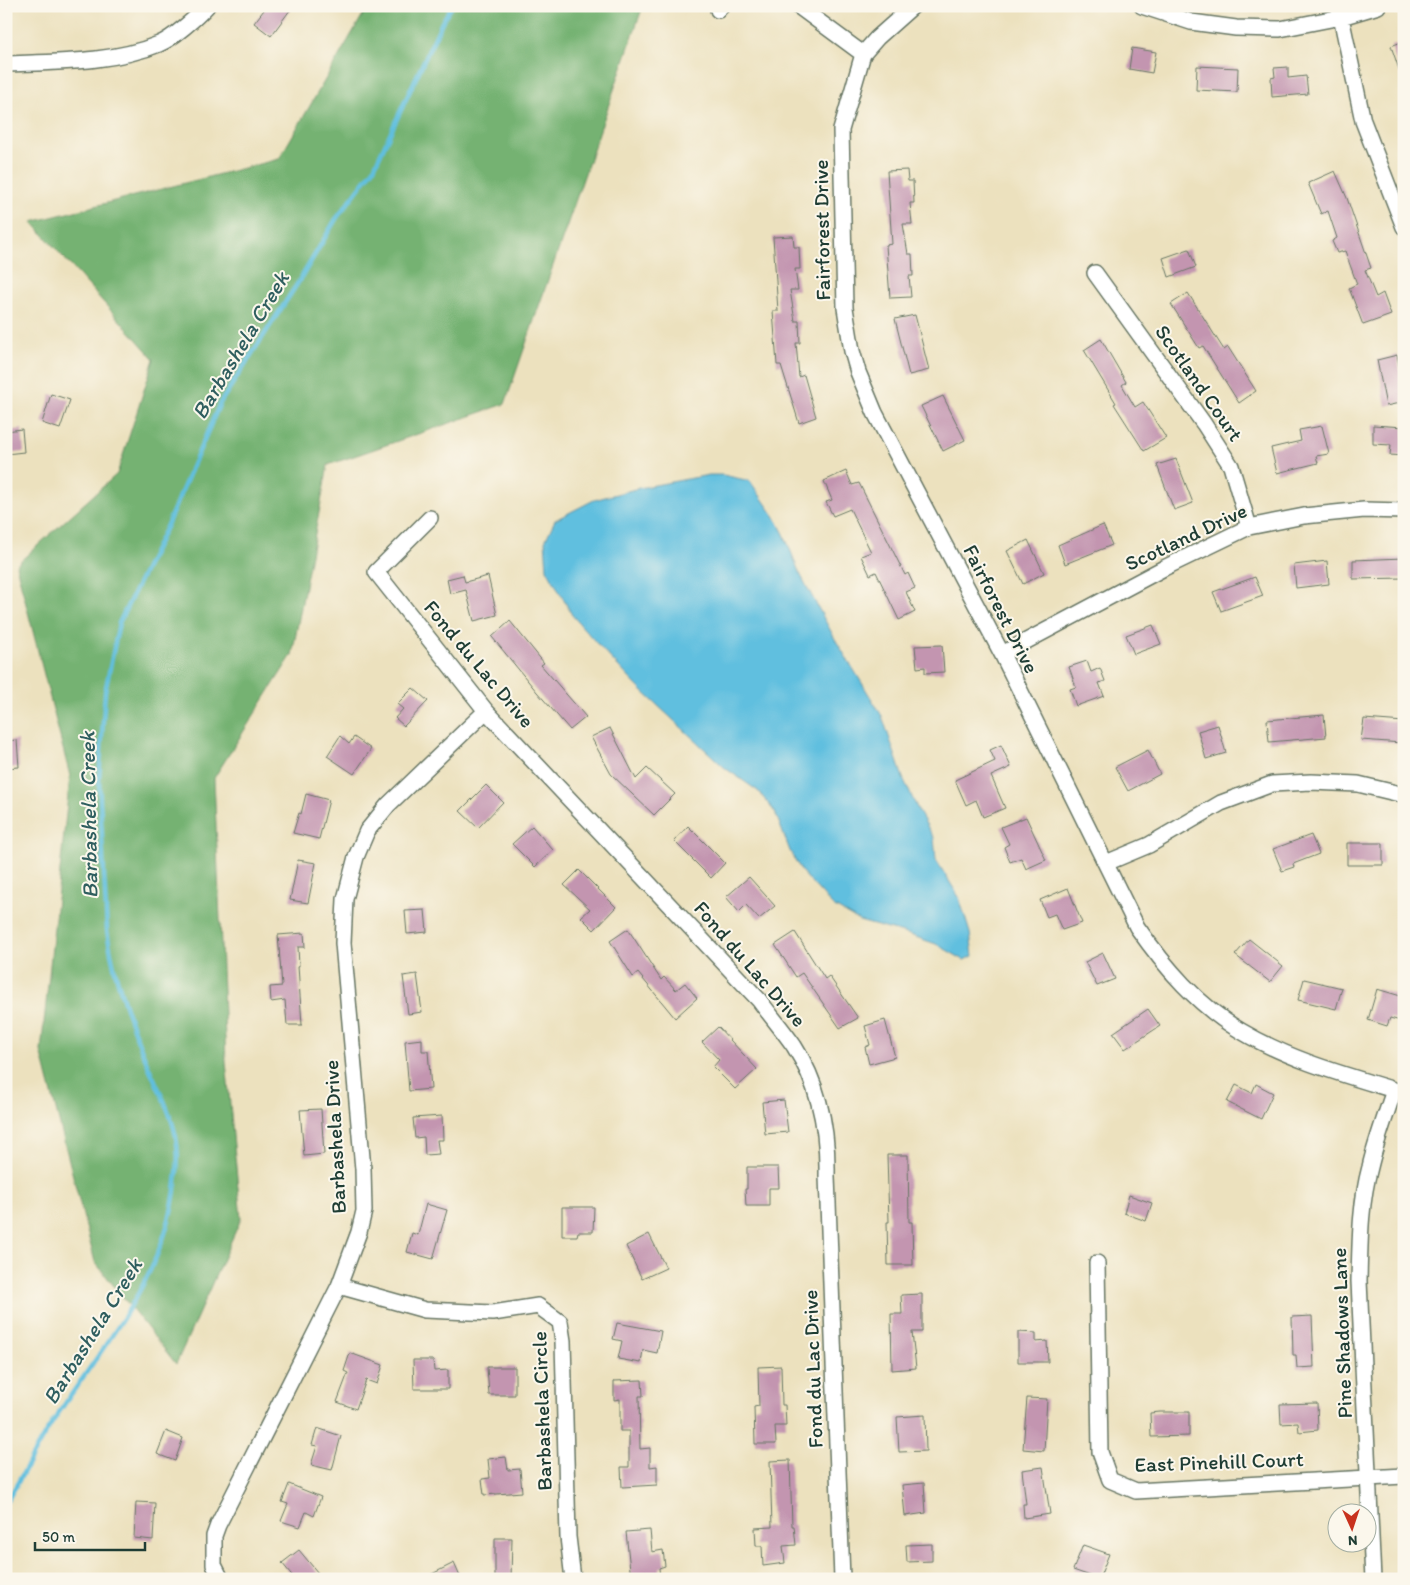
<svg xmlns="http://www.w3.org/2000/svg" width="1410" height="1585" font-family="Itim,sans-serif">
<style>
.forest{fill:#75b272;stroke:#4a7853}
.water{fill:#60bfdf;stroke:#407e8a}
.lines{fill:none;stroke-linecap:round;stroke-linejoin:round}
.stream{stroke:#60bfdf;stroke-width:4.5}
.building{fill:#c395b0}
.minor-casing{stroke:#677664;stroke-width:18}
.minor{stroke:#fff;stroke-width:15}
.labels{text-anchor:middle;stroke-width:4;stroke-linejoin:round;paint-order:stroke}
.street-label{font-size:21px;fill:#1f3d34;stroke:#fbf7ec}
.water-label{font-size:22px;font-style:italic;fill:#2f5e5f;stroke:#fbf7ec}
</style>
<rect width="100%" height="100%" fill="#fbf7ec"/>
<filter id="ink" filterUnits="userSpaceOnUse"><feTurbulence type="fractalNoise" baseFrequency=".02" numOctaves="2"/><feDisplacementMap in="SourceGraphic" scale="10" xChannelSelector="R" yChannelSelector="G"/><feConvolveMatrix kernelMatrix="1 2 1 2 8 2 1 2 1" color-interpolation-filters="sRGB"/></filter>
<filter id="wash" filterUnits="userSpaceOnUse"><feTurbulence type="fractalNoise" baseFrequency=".0096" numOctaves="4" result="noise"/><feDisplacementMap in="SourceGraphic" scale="20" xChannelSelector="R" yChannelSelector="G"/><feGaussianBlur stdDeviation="1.12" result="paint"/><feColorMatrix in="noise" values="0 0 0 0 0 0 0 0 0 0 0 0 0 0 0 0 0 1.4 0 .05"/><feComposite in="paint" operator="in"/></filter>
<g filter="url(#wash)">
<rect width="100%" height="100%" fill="#ece1be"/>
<path class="forest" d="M368 6H643L505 404 328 465 292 655 214 778 226 1062 241 1219 176 1364 95 1262 41 1051 70 776 16 565 117 474 154 359 32 222 279 159Z"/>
<path class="water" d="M709 475H723L750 481 775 517 784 534 799 572 835 639 882 716 903 778 919 812 934 838 936 860 959 897 970 933 973 956 964 960 936 944 907 934 859 921 833 906 802 872 790 851 775 812 758 791 725 768 640 689 600 647 572 615 547 569 545 541 555 520 594 500 639 488Z"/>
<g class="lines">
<path class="stream" d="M6 1502C21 1480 31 1456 45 1434 95 1353 166 1281 176 1182 178 1167 179 1152 176 1137 170 1108 155 1083 144 1056 127 1015 113 974 107 930L99 780 105 692 119 623 167 525 220 403 301 278 336 219 373 170 442 22 452 6"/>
</g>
<g id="blocks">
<path class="building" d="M267 6H293L271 36 254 23Z
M1404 41V77L1402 78 1391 46Z
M1132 48 1156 52 1152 73 1129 69Z
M1197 66 1238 68 1237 92 1196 90Z
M1288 67V78L1306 76 1308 94 1272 97 1271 78 1275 77 1274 68Z
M907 170 908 181H913L914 203H910L912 224H903L908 254H912L913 276H909L911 297 890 298 886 245 892 244 887 171Z
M1335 171 1347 198 1371 268 1365 270 1376 297 1383 293 1391 315 1363 325 1349 288 1357 284 1345 251 1337 253 1332 241 1337 238 1328 211 1321 214 1308 183Z
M793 236 794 247H799L800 269H795L798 290H790L795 321H799L800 343H796L799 377 804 375 816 417 799 423 781 365H777L773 311H778L773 237Z
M1189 249 1196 267 1169 277 1163 258Z
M1188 293 1224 350 1228 347 1256 391 1239 403 1203 346 1199 348 1171 304Z
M915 315 929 370 909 375 895 319Z
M1101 339 1126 382 1122 385 1135 407 1143 402 1166 438 1144 451 1114 404 1116 403 1084 350Z
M1397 355 1404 389V402L1386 406 1377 360Z
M51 394 70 400 60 429 42 423Z
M943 396 965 440 943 451 921 406Z
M1373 425 1404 427V456L1390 455 1391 445 1373 444Z
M1322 426 1329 454 1316 456 1318 463 1277 473 1271 448 1301 441 1299 430Z
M22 429 24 452 6 454V431Z
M1176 459 1193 503 1174 510 1157 465Z
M846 471 852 485 859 483 905 575 908 573 915 588 906 592 915 612 899 620 876 572 870 575 861 556 871 552 850 509 833 516 826 502 832 500 824 481Z
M1103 525 1112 545 1065 564 1058 545Z
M1028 540 1044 573 1023 584 1007 551Z
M1404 558V578L1353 579V560Z
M1327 561 1329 584 1296 588 1294 565Z
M463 575 465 582 488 576 497 615 474 621 466 590 450 594 447 579Z
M1255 577 1263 596 1221 611 1213 592Z
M510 621 544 663 541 665 586 717 570 730 537 692 492 637Z
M1153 625 1161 644 1134 654 1126 635Z
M942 645 944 672 925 673V667L917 668 915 646Z
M1087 661 1091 672 1100 668 1105 681 1099 683 1104 696 1076 706 1070 689 1076 687 1069 667Z
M413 688 428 701 404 726 395 718 403 709 397 704Z
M1324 715 1326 737 1269 742 1267 720Z
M1364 719 1404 722 1402 743 1361 740Z
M1218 725 1226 753 1206 759 1198 731Z
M610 728 636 779 647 768 675 794 654 815 611 774 591 737Z
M340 736 349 744 354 737 371 749 354 774 327 756Z
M17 740 19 767 6 768V741Z
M1001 745 1011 767 991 776 1005 808 983 817 976 800 966 805 955 780 995 761 990 750Z
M1148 750 1160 774 1128 791 1115 767Z
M486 785 503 802 478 828 460 811Z
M306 794 329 800 319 839 293 833 299 813 301 814Z
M1026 817 1046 860 1026 869 1021 858 1010 862 1004 847 1009 844 1001 827Z
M532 826 553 850 535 867 512 844Z
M688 826 725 863 711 878 674 841Z
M1311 835 1319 854 1293 864 1294 867 1282 871 1273 849Z
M1347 843H1383V865H1347Z
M298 860 316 863 308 903 290 900Z
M579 870 616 907 594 930 581 917 590 909 564 885Z
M749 877 775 906 759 919 746 905 739 912 726 897Z
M1068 888 1082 923 1062 930 1055 914 1047 917 1040 900Z
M425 910 427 932 407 934 405 911Z
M628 929 661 980 664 977 676 990 685 983 697 998 675 1018 638 973 633 977 610 941Z
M795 932 825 979 829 976 858 1018 840 1028 802 973 796 977 775 945Z
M304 933 305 947H298L299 966H298L302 1025H287L285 1000 271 1002 270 987 282 986 278 935Z
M1249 939 1283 966 1270 982 1235 955Z
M1103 953 1115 979 1097 986 1085 962Z
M417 974 422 1012 408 1014 403 976Z
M1304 979 1342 988 1336 1009 1298 1000Z
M1377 989 1404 997V1022L1390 1018 1387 1026 1368 1020Z
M1148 1009 1160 1026 1125 1049 1113 1033Z
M885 1020 895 1057 869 1064 865 1047 870 1045 865 1026Z
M718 1027 757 1069 735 1089 713 1067 719 1060 702 1042Z
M422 1039V1051H428L431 1089 409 1091 405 1041Z
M1256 1084 1273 1093 1261 1119 1227 1102 1236 1085 1252 1093Z
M784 1100 788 1132 765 1134 762 1102Z
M321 1109 324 1154 304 1156 300 1110Z
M442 1116 443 1140H437L439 1154 425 1155 424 1137 415 1138 413 1118Z
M887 1155H908L909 1222H912L913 1265H888L887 1222H889Z
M747 1167H778L779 1188H769V1206H746L745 1189H747Z
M1129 1195 1152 1203 1146 1221 1124 1213Z
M426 1204 447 1210 433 1259 407 1252 412 1233 418 1235Z
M562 1207H594L593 1232H578L577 1236H562Z
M649 1234 666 1268 642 1279 626 1246Z
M922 1294V1332H912L916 1368 892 1370 891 1314H902L901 1295Z
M1312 1316 1314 1367 1297 1368 1296 1355H1293L1292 1317Z
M617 1323 661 1331 657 1353 643 1350 641 1363 618 1359 622 1341 613 1339Z
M1018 1332 1036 1333V1342L1047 1341 1048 1362H1018Z
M350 1353 383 1365 377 1384 366 1380 356 1409 337 1402 348 1373 344 1371Z
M413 1360H433L434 1371 448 1370V1389H414Z
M781 1366 782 1405H785L786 1426H775L776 1444H755L754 1407 759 1406 758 1367Z
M487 1367H515V1395H489Z
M642 1380 643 1396H639L640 1449 650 1448V1467L657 1466V1485L622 1487 621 1467H629V1431H620V1399L614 1400V1381Z
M1027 1398 1047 1399 1044 1451 1023 1449Z
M1317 1403 1318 1430 1299 1432 1298 1423 1281 1424 1280 1404Z
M1160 1412H1189V1436L1151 1437 1150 1413Z
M925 1415 926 1451 899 1452 897 1417Z
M317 1428 341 1436 332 1470 311 1465 317 1446 312 1445Z
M166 1431 183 1438 175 1461 157 1454Z
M506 1457 508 1470 520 1469 522 1492 484 1495 482 1479 490 1478 488 1459Z
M790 1460 792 1526H794L796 1545 783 1546 785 1563 763 1566 762 1546H756L755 1528 772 1527 770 1461Z
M1043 1467 1050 1514 1024 1518 1023 1504H1026L1022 1470Z
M924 1483 926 1513 905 1516 902 1485Z
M289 1484 321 1497 314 1516 306 1512 300 1527 281 1521 288 1504 282 1502Z
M136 1502 155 1503 153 1540 134 1538Z
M650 1530 652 1552 663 1550 665 1566 659 1568 660 1579H631L626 1532Z
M495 1538H512L511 1579H495Z
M932 1544V1561L907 1562 906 1545Z
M1083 1545 1109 1554 1099 1579 1073 1570Z
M299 1550 323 1579H295L282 1563Z
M454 1563 461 1579H422Z"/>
</g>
</g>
<g filter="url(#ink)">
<use href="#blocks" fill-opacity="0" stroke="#677664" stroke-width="1"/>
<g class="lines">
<g class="minor-casing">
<path id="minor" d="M798 6 863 54
M913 6 877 38 863 54 841 130 845 308 852 351 858 372 875 413 1002 654 1137 927C1165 967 1198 1006 1241 1031 1291 1061 1349 1076 1404 1093
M1142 6 1191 22 1236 28 1280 29 1341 17 1378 6
M718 10 721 6
M1341 17 1363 121 1404 227
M6 64C55 62 113 63 159 44 172 39 197 17 207 6
M1095 273 1204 424 1231 466 1249 527
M430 518 376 572 486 711 759 1000C770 1015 783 1030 794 1046 820 1086 828 1130 827 1176L842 1579
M1002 654 1164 568 1249 527 1304 516 1364 510 1404 511
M1106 863 1149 845 1221 803 1272 784 1311 782 1358 784 1404 795
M1097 1263 1100 1452 1110 1480 1136 1491 1404 1476
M339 1286 425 1310 493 1313 538 1306 560 1322 563 1341 568 1537 573 1579
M221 1579 214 1565V1536L218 1525 339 1286 359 1232 364 1211 363 1169 343 943 345 899 356 857 367 831 388 805 486 711
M1373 1579 1359 1281C1360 1243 1360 1204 1370 1167 1376 1141 1386 1115 1394 1090"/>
</g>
<use href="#minor" class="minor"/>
</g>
</g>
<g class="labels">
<g class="street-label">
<text transform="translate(822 230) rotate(-91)" y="7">Fairforest Drive</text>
<text transform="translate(1199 383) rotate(55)" y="7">Scotland Court</text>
<text transform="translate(1186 537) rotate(-25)" y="7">Scotland Drive</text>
<text transform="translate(1001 609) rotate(63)" y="7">Fairforest Drive</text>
<text transform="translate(479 664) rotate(50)" y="7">Fond du Lac Drive</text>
<text transform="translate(750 964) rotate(49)" y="7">Fond du Lac Drive</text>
<text transform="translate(335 1137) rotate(-93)" y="7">Barbashela Drive</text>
<text transform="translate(1342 1333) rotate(-92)" y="7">Pine Shadows Lane</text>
<text transform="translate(813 1369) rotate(-92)" y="7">Fond du Lac Drive</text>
<text transform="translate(542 1411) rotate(-92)" y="7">Barbashela Circle</text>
<text transform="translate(1219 1462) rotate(-2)" y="7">East Pinehill Court</text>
</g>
<g class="water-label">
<text transform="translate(240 345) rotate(-59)" y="8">Barbashela Creek</text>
<text transform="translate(88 815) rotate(-91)" y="8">Barbashela Creek</text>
<text transform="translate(92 1331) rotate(-58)" y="8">Barbashela Creek</text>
</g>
</g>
<rect width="1410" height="1585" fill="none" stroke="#fbf7ec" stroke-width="25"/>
<g transform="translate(1352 1528) rotate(177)"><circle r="24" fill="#fbf7ec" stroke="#a3ada2"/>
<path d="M0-4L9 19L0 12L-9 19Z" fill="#c8321e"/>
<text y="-8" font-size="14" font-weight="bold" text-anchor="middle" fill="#1f3d34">N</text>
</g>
<path d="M35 1542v8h110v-8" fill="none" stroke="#1f3d34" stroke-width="2.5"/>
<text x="42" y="1542" font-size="15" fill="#1f3d34" stroke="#fbf7ec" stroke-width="4" paint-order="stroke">50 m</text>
</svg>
